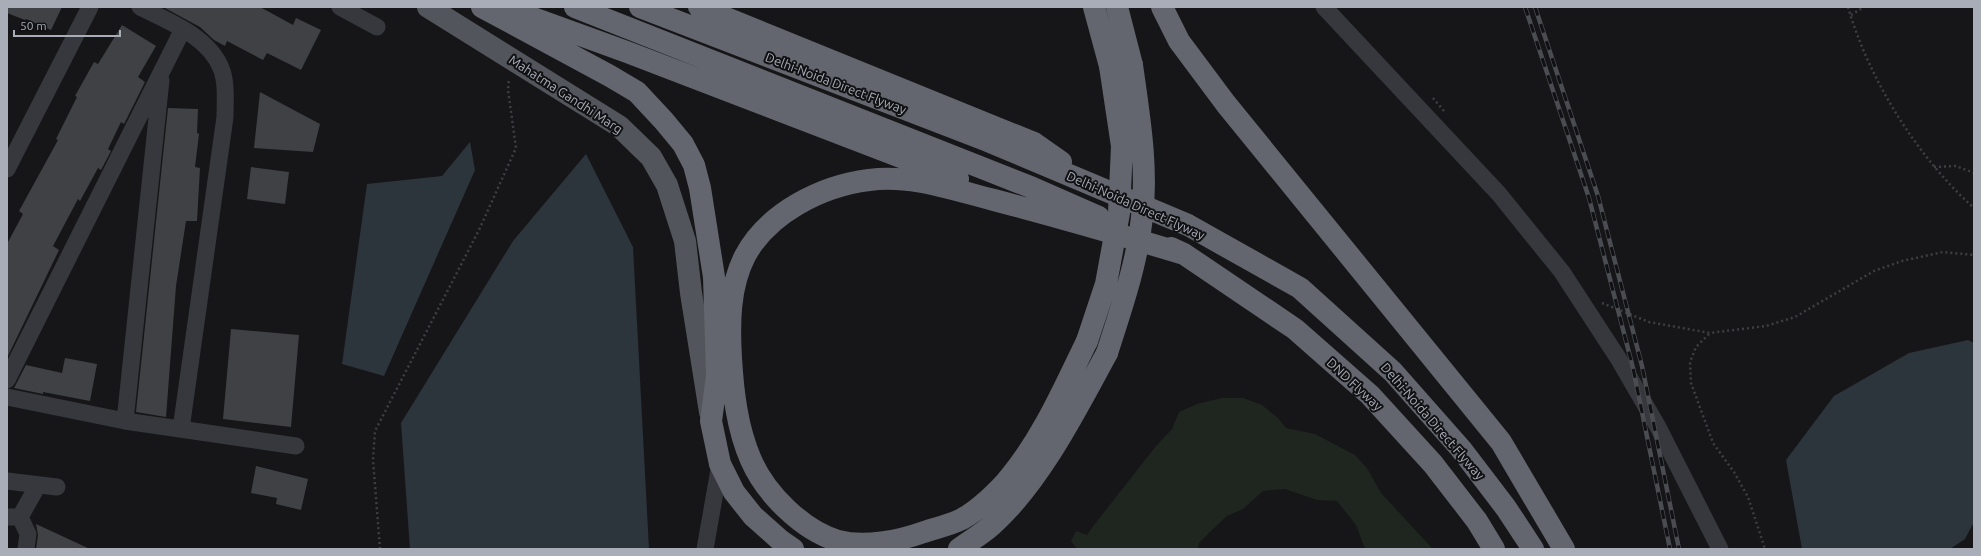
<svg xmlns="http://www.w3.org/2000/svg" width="1981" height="556" font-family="Ubuntu,sans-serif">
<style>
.green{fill:#1e261f}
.water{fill:#2c353c}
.building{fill:#404145}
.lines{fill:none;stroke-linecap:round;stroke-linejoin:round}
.path{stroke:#3d3f44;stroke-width:2.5;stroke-dasharray:2 3;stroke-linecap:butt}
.street{stroke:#37383d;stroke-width:17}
.primary{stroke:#53555c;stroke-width:22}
.highway{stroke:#63666e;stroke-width:22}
.rail-casing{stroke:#4a4c52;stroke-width:4.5}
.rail{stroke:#111113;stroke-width:3;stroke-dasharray:9;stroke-linecap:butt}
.highway-bridge{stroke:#63666e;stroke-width:22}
.labels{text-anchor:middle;stroke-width:4;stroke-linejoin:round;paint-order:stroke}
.street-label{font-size:13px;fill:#a8adb8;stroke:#111113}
</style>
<rect width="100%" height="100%" fill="#161618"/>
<path class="green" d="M1222 398H1243L1262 405 1278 418 1286 428 1315 434 1355 455 1367 468 1381 493 1433 549H1365L1356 525 1337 501 1317 500 1285 489 1263 491 1243 509 1227 516 1211 531 1199 543 1198 549H1077L1071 541 1076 531 1087 535 1094 525 1156 446 1172 429 1179 412 1197 404Z"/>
<path class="water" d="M470 142 475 170 384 376 342 364 367 184 442 176Z
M586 154 633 247 649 549H410L401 423 513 241Z
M1968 340 1974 343V522L1965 539 1950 549H1802L1786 460 1834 396 1909 353Z"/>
<path class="building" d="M7 7H62L51 30 26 19 25 20 7 13Z
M163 7H260L293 25 296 18 321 30 301 70 267 53 263 60 227 41 225 46 214 40 200 27Z
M122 25 156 46 138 77 145 82 124 124 121 122 108 149 111 151 101 170 98 168 80 201 78 199 53 246 59 250 7 358V244L23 214 19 211 58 140 56 139 77 97 75 96 94 62 98 64Z
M260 92 320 124 313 152 254 148Z
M168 108 198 109 197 133 199 134 195 167 200 168 197 221H186L176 286 166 417 136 412Z
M251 167 289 172 285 204 247 199Z
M231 329 299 335 291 427 223 419Z
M65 358 97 364 90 401 43 392V394L14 388 26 365 62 373Z
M256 466 308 479 301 510 276 504 277 498 251 493Z
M36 524 90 549H36L38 535Z"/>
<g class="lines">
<path class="path" d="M1848 7C1869 80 1918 158 1974 208
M1851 15 1864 7
M1433 98 1444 111
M1934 167 1956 166 1974 173
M1602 303 1649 322 1710 333 1766 326 1795 317 1874 271 1902 261 1943 252 1974 255
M1709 334 1696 347 1690 362 1691 383 1713 443 1734 472 1748 497 1765 549
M380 549 373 460 375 431 479 230 516 148 508 90 509 78"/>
<path class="street" d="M140 7C169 22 208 36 221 68 227 83 225 101 225 117L181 429
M340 7 377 27
M1324 7 1499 194 1562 272 1618 358 1658 427 1720 549
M7 169 90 7
M7 380 183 29
M7 397 125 421 296 446
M125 421 161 80
M7 481 57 487
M7 517H20L38 485
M20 517 28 534 26 549
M705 549 720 464"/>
<path class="primary" d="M428 7 619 126 651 157 667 185 685 241 691 293 710 412"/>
<path class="highway" d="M482 7 610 76 637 92 664 121 683 144 694 165 700 188 714 277 717 376 711 421 720 464 734 492 753 516 780 540 793 549
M575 7 1033 188 1099 217
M640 7 988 141 1188 225 1300 288 1393 372 1461 449 1506 508 1533 549
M699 7 1034 143 1061 162
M1094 7 1110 66
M1117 7 1132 65
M1162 7 1179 41 1226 104 1501 442 1564 549
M511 10 627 52 958 179
M1171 248 1184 254 1295 329 1370 395 1433 464 1477 521 1494 549
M1087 341C1064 388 1043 437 1010 477 1000 490 977 511 962 519 950 525 936 528 924 532 899 541 865 548 838 541 802 530 766 494 751 460 737 428 733 392 731 358 729 324 729 287 745 256 768 213 821 186 869 180 911 174 954 190 994 200 1058 217 1121 235 1184 254
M959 549C970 541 982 534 992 525 1040 482 1076 410 1107 353"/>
<g class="rail-casing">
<path id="rail" d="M1525 7 1589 198 1633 368 1670 549
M1535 7 1598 196 1642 366 1679 549"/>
</g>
<use href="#rail" class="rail"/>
<path class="highway-bridge" d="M1087 341 1106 284 1119 213 1122 146 1110 66
M1107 353C1121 309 1137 264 1142 217 1148 167 1139 115 1132 65"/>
</g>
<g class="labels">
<g class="street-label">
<text transform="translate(836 83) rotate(21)" y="5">Delhi-Noida Direct Flyway</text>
<text transform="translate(566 94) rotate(33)" y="5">Mahatma Gandhi Marg</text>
<text transform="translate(1136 205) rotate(24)" y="5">Delhi-Noida Direct Flyway</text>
<text transform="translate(1355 384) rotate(43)" y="5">DND Flyway</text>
<text transform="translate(1433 421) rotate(49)" y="5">Delhi-Noida Direct Flyway</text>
</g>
</g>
<rect width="1981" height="556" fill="none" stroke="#a8adb8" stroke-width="16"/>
<path d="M14 30v6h106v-6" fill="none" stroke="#a8adb8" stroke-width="2"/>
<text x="20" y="30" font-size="12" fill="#a8adb8" stroke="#111113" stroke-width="3" paint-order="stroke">50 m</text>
</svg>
